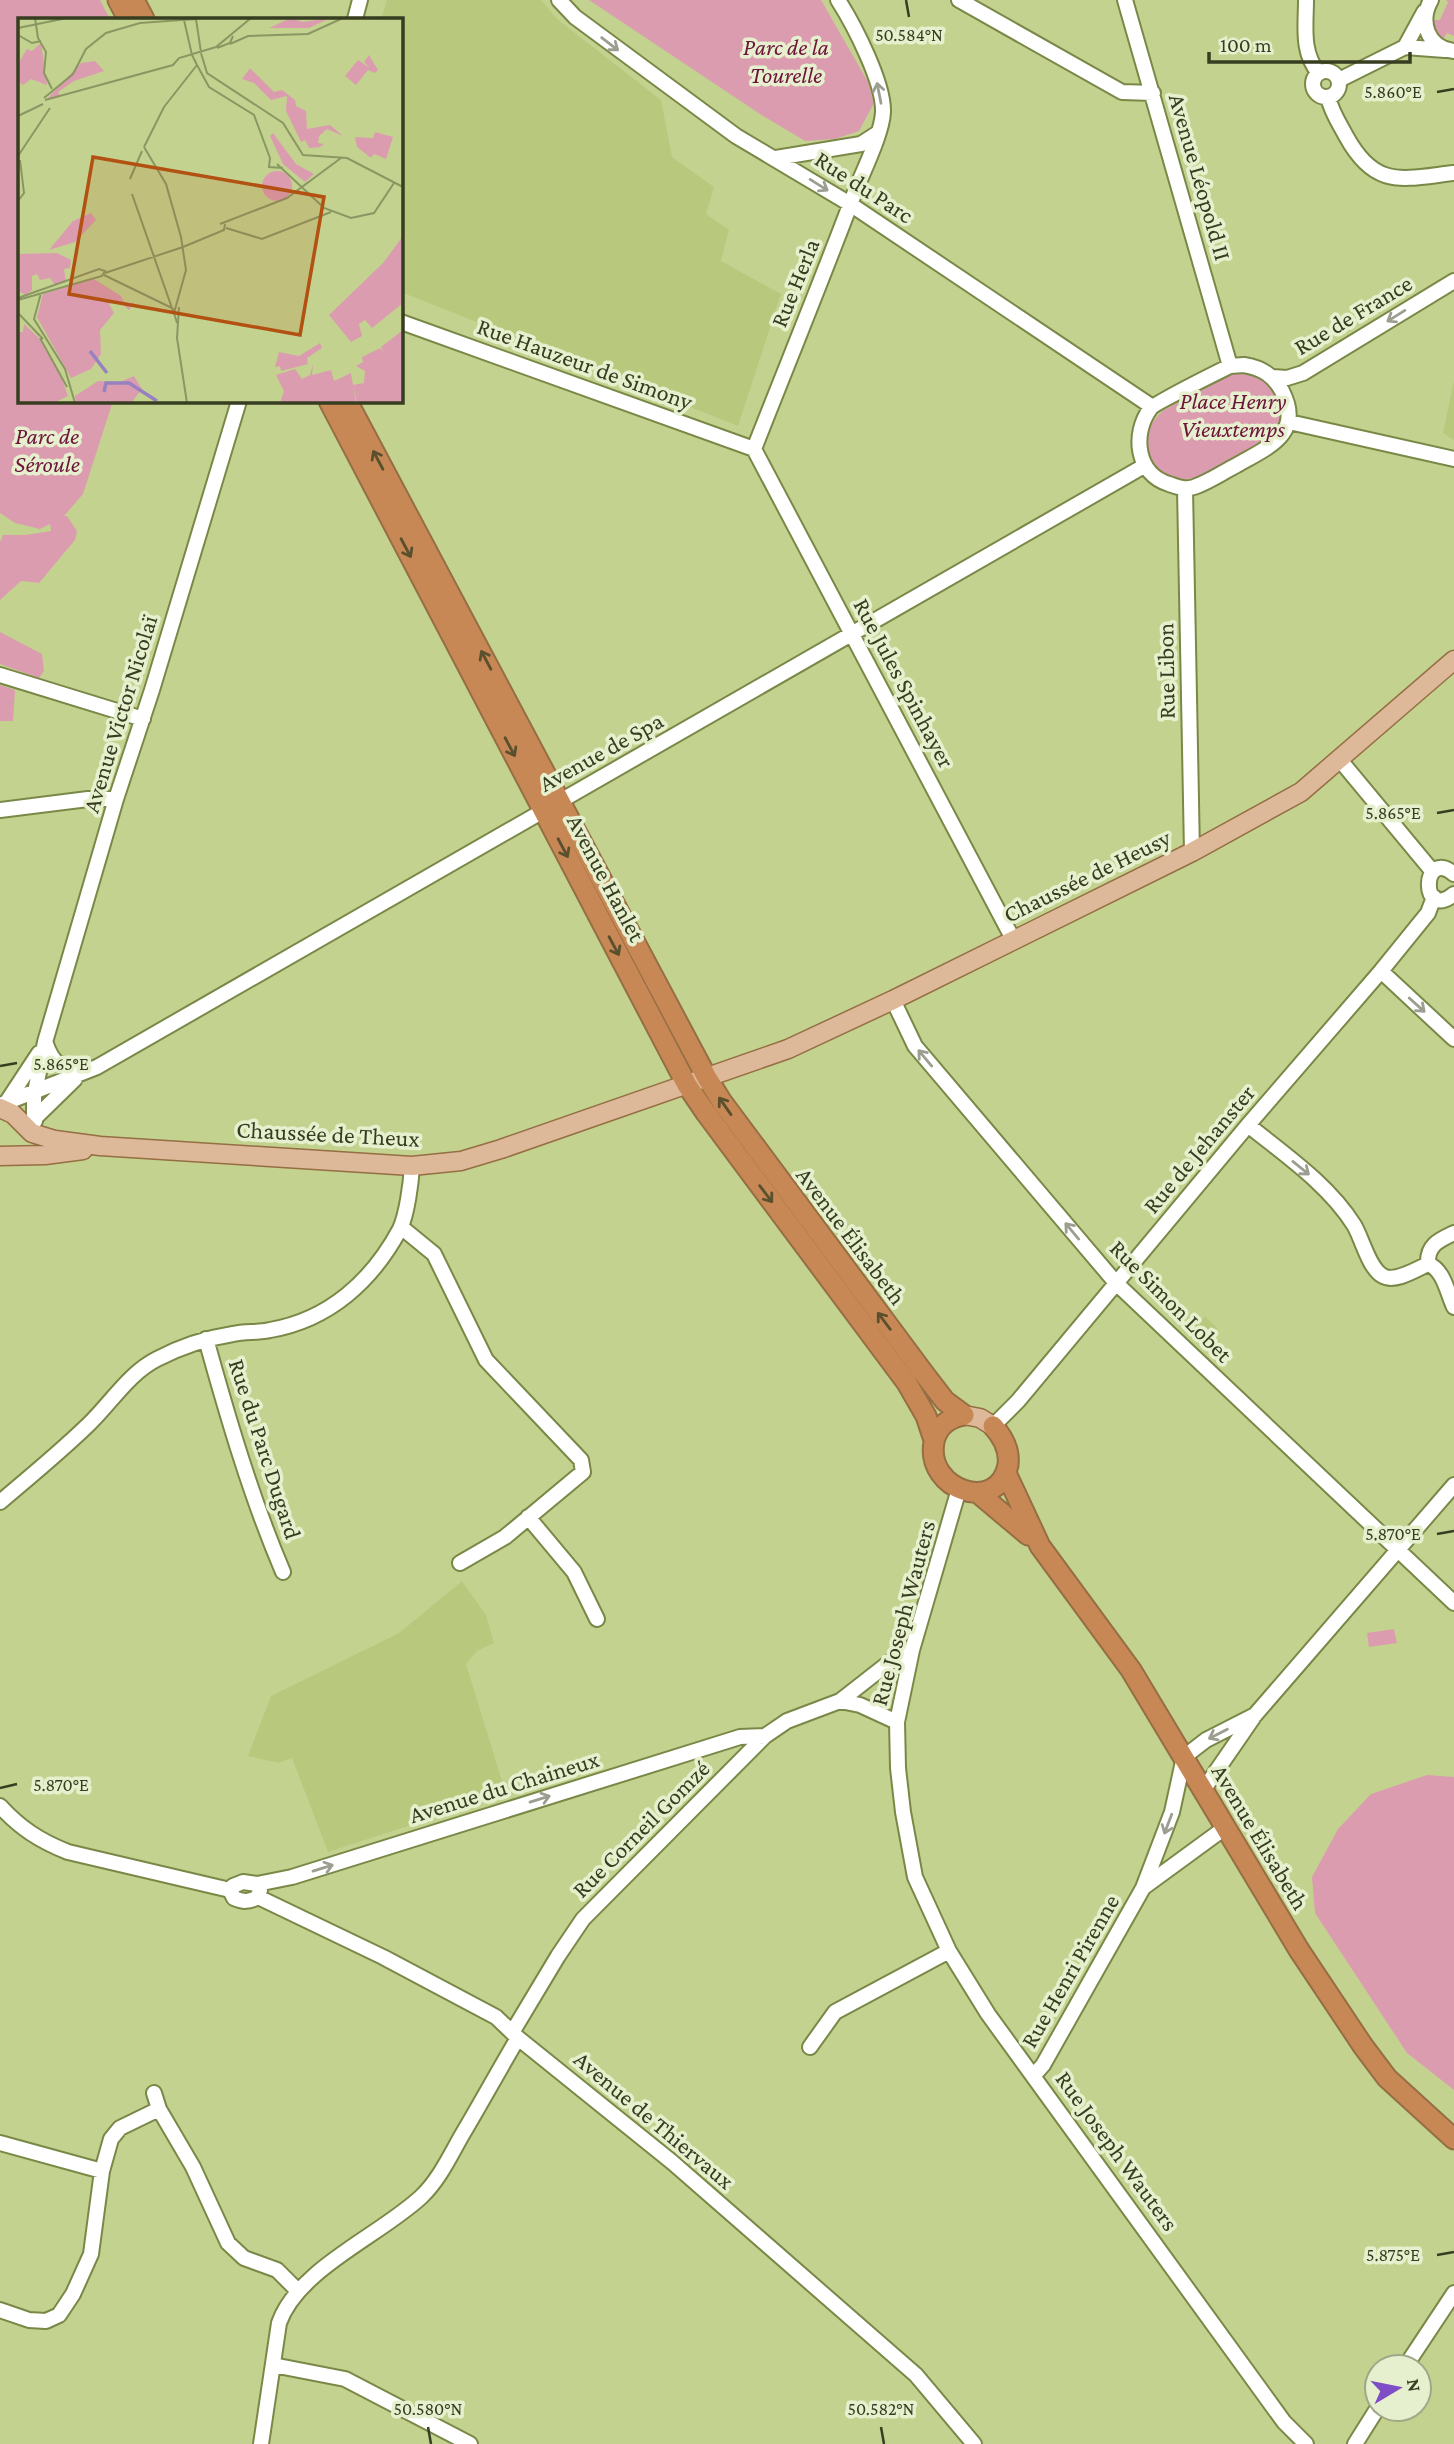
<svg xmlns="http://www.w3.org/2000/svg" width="1454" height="2444" font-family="'Crimson Pro',serif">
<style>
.built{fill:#b8c97d}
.green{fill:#db9caf}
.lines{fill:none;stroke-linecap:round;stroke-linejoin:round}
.minor-casing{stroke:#7a8847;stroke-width:18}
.major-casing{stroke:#956e43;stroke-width:21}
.highway-casing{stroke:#956e43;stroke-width:23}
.minor{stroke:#fff;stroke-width:14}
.major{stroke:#ddb899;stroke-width:18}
.highway{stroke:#c78855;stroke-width:19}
.oneway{stroke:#9b9e90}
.oneway2{stroke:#5b502e}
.ticks{fill:none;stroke:#373d21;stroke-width:2.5}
.labels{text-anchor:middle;stroke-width:7;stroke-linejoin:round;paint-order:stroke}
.park-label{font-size:24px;font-style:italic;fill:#6d143b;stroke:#e7f0ce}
.street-label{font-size:24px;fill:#373d21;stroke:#e7f0ce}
.inset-river{fill:none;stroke:#9781c1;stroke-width:3.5}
.inset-road{fill:none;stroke:#8b9763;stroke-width:2}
.view{fill:#b35112;fill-opacity:0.15;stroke:#b35112;stroke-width:3.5}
.inset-edge{fill:none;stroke:#373d21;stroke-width:3.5}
.ticks-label{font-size:18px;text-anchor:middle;fill:#373d21;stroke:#e7f0ce;stroke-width:7;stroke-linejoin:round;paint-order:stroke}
</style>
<rect width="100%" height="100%" fill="#c3d38f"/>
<path class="built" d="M387 0H541L557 19 661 100 672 157 714 187 706 214 729 230 721 261 781 294 738 426 401 292V19H381Z
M1454 381V440L1443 433Z
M1205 1316 1218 1329 1203 1343 1190 1331Z
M462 1581 486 1615 494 1643 477 1651 466 1664 506 1794 328 1852 292 1758 278 1763 248 1756 271 1696 399 1633Z"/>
<path class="green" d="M0 0H100L110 19H19V401H113L83 494 64 516H67L77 531 75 540 39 583 21 581 0 600V542L3 535H26L51 531 50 524 40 529 15 523 0 513Z
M589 0H821L868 82 874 103 859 131 835 139 805 141 760 114Z
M1446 0H1454V36L1447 33 1442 41 1436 36 1430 20H1440L1448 2Z
M1234 373C1253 373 1270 379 1277 398 1282 411 1281 428 1270 438 1263 445 1250 449 1242 454 1218 467 1185 493 1159 470 1152 464 1148 457 1147 447 1146 431 1152 420 1164 410Z
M0 632 42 654 44 671 39 678 0 664Z
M0 685 15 690 13 721H0Z
M1394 1629 1397 1643 1369 1647 1367 1633Z
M1427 1775 1454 1777V2090L1407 2053 1315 1913 1312 1877 1338 1829 1371 1794Z"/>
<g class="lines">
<g class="minor-casing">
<path id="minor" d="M559 0 575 17 736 136 850 204 1151 406
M959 0 1122 92 1153 93
M1125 0 1230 366
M1306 0C1306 25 1301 53 1319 73
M1431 0C1419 21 1427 48 1454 51
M355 19 360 0
M1405 47 1445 50
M1313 84a13 13 0 1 1 26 0a13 13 0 1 1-26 0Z
M1339 80 1405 47 1424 12
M1328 97C1331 111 1339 123 1346 136 1375 189 1401 179 1454 173
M776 158 861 144 878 133
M401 322 754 449
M1244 365C1262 368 1273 375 1282 391 1304 434 1268 447 1237 465 1223 472 1209 482 1194 487 1184 490 1178 487 1169 484 1136 474 1132 434 1150 409 1153 404 1218 372 1230 366Z
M1273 377 1287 378 1303 373 1454 281
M1289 422 1454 459
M754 449 1013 939
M754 449C787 365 821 282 853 197 861 175 882 135 883 112 884 83 854 25 838 0
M1185 489 1192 852
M0 675 143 719
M1340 760 1433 872
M0 810 88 799H116
M1454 874C1421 847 1420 922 1454 894
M1381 971 1454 1039
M893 1000 915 1046 1116 1283 1454 1603
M46 1044C52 1062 62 1071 82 1069
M8 1100 39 1053
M0 1105 97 1067 1144 466
M35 1121 34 1119 75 1079
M1248 1125C1285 1155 1328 1184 1354 1225 1362 1238 1369 1269 1383 1276 1395 1283 1417 1269 1428 1264 1444 1270 1447 1292 1454 1307
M27 1129 34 1119V1097L45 1042 116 799 152 690 239 401
M401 1227 434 1254 486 1360 581 1460 583 1472 505 1537 460 1563
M1428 1264C1427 1245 1439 1240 1454 1233
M206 1339C228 1418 251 1497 283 1572
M993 1426 1018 1401 1248 1125 1381 971 1428 913 1434 897
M959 1489 912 1650 897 1722 898 1768 903 1812 915 1877 949 1951 988 2014 1284 2422 1306 2444
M0 1502C30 1477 60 1452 88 1425 111 1403 129 1373 157 1359 180 1347 207 1338 233 1334 245 1331 258 1333 270 1330 329 1320 372 1281 400 1229 407 1214 411 1183 412 1166
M528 1517 574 1572 597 1619
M840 1701 860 1705 897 1722
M1204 1789 1255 1715 1454 1485
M0 1806C20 1828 40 1841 68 1852L230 1890
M243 1882 257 1884 260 1890 258 1897C249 1902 243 1902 234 1898L230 1890 233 1886Z
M257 1884 292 1877 740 1737 765 1736
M1144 1887 1226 1827
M258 1897 383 1957 496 2017 518 2038 672 2162 916 2375 974 2444
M513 2031 558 1956 583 1919 765 1736 787 1721 840 1701 895 1658 912 1650
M810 2047 835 2012 949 1951
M1034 2075 1043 2065 1143 1888 1172 1812 1184 1757 1206 1740 1255 1715
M154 2093 159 2109 193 2167 228 2243 244 2258 277 2270 298 2291
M0 2143 102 2171
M0 2310 29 2320 46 2321 59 2315 73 2294 91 2254 102 2171 111 2139 120 2128 159 2109
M273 2365 345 2379 470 2444
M1405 2367 1454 2293
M261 2444 279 2323C298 2269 379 2236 421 2197 439 2180 450 2156 462 2135 481 2103 499 2070 518 2038
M1355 2444 1377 2409"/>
</g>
<g class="major-casing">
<path id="major" d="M0 1108 13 1114 32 1133 55 1140 100 1146 412 1166 461 1161 501 1149 788 1049 893 1000 1192 852 1301 792 1454 660
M0 1156 45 1155 83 1150
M964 1415 980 1418 993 1426"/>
</g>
<g class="highway-casing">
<path id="highway" d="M118 0 128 19
M134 0 144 19
M329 401 687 1085 706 1113 907 1383 926 1416 934 1440
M347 401 707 1078 722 1102 925 1375 945 1401 964 1415
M964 1415C950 1417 937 1426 934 1442 925 1490 998 1515 1008 1465 1010 1449 1003 1437 993 1426
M1006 1473 1040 1546 1131 1670 1299 1950 1363 2046 1387 2078 1454 2139
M978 1493 1028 1535"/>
</g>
<use href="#minor" class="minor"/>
<use href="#major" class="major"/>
<use href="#highway" class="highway"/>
</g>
<defs><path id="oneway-shaft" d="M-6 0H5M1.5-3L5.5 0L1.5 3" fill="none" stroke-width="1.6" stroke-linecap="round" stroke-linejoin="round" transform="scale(1.75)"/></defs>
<g class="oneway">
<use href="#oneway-shaft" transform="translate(610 44) rotate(37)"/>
<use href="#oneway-shaft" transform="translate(879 93) rotate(-101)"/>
<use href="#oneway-shaft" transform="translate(819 185) rotate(32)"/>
<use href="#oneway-shaft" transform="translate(1396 316) rotate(148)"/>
<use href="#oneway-shaft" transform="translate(1417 1005) rotate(42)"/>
<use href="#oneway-shaft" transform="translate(925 1058) rotate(-130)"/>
<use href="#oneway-shaft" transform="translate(1301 1168) rotate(39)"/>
<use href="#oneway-shaft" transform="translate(1072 1231) rotate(-130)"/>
<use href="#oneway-shaft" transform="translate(1218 1734) rotate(153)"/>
<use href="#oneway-shaft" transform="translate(540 1799) rotate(-17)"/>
<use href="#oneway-shaft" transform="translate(1168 1824) rotate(111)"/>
<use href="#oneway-shaft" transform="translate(323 1868) rotate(-17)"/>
</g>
<g class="oneway2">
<use href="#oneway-shaft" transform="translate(378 460) rotate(-118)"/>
<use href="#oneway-shaft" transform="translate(406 548) rotate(62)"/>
<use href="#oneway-shaft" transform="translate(486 660) rotate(-118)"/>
<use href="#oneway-shaft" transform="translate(510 747) rotate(62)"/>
<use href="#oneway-shaft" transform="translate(563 848) rotate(62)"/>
<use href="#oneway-shaft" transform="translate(614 946) rotate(62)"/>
<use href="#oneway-shaft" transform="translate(725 1106) rotate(-125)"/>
<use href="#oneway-shaft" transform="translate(766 1194) rotate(53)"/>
<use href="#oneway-shaft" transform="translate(884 1321) rotate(-127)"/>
</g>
<path class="ticks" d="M906 0 909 17M1437 92 1454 89M1437 813 1454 810M0 1066 17 1063M1437 1534 1454 1531M0 1788 17 1784M1437 2255 1454 2252M428 2427 431 2444M881 2427 884 2444"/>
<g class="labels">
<g class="park-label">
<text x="786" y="55">Parc de la<tspan x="786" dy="28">Tourelle</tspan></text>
<text x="1233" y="409">Place Henry<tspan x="1233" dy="28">Vieuxtemps</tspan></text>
<text x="47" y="444">Parc de<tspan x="47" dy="28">Séroule</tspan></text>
</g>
<g class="street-label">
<text transform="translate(1200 177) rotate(74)" y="8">Avenue Léopold II</text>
<text transform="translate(864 187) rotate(33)" y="8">Rue du Parc</text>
<text transform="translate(795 283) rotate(-68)" y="8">Rue Herla</text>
<text transform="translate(1353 315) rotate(-31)" y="8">Rue de France</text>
<text transform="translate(585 364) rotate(20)" y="8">Rue Hauzeur de Simony</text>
<text transform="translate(1166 671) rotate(-91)" y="8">Rue Libon</text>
<text transform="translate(904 683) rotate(62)" y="8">Rue Jules Spinhayer</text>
<text transform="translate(120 714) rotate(-73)" y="8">Avenue Victor Nicolaï</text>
<text transform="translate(601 752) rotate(-29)" y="8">Avenue de Spa</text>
<text transform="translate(1087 876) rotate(-26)" y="8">Chaussée de Heusy</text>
<text transform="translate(606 878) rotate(62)" y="8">Avenue Hanlet</text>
<text transform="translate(328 1134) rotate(3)" y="8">Chaussée de Theux</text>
<text transform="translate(1199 1149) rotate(-50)" y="8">Rue de Jehanster</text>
<text transform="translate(851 1236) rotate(53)" y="8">Avenue Élisabeth</text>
<text transform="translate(1171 1301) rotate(45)" y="8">Rue Simon Lobet</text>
<text transform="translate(265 1449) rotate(72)" y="8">Rue du Parc Dugard</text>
<text transform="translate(903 1613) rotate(-75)" y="8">Rue Joseph Wauters</text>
<text transform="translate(504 1787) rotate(-17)" y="8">Avenue du Chaineux</text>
<text transform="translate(641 1829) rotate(-45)" y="8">Rue Corneil Gomzé</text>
<text transform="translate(1260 1837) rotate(59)" y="8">Avenue Élisabeth</text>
<text transform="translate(1070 1971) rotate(-60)" y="8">Rue Henri Pirenne</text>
<text transform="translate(654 2120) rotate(40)" y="8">Avenue de Thiervaux</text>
<text transform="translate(1117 2151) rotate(54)" y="8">Rue Joseph Wauters</text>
</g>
</g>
<g transform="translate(18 18)">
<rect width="385" height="385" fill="#c3d38f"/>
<path d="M273 0 285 4 312 0 291 10H251ZM23 25 29 67 13 61 5 67 0 64V46L9 31 14 33ZM351 37 360 52 357 55 350 52 338 67 327 58 340 42 352 50 346 44ZM77 43 86 53 56 63 40 74 42 78 29 81 63 45ZM232 50 256 74 264 72 277 82 278 88 288 93 289 111 312 107 325 118 309 111 301 118 300 125 306 126 302 129 291 130 287 122 283 124 268 93 269 78 253 82 236 65 224 61ZM357 114 375 119 368 141 356 136 353 140 339 129 337 119 355 120ZM255 115 278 146 296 156 287 164 265 146 252 118ZM244 168a15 15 0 1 1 30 0a15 15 0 1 1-30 0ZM73 195 78 202 57 224 31 232 55 203ZM385 218V285L354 310 347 302 341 306 344 318 333 324 311 297 365 245ZM39 235 53 242 52 250 46 251 48 264 37 267 32 260 22 262 19 256 14 258V272L8 277 0 273V236ZM76 261 103 278 108 288 116 284 111 292 101 283 91 286 96 295 82 312 83 336 73 351 53 360 19 299 25 276ZM6 306 20 319 42 355 50 378 36 385H0V314H5ZM385 312V385H339L335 367 346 365 347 353 338 348 345 344 344 339 362 330 365 334 363 329ZM302 325 304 330 289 340 290 346 263 353 262 348 257 349 261 334 281 338ZM295 346 294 357 313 352 316 363 333 355 338 385H262L266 373 258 357 277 351 284 361 292 357ZM116 358 124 371 113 385H58L57 378 80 363 102 364Z" fill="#db9caf"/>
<path class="inset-river" d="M72 333 89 355M86 374 88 365H111L139 383"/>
<path class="inset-road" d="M17 0 20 20 28 34 26 55 34 71M166 2 174 37M0 10 49 0M0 17 14 25 23 23M212 26 230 18 290 16 325 0M199 30 212 25 215 18M183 35 189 55 265 105 285 137 329 140 385 169M179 47 191 69 236 97 252 140M26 80 55 56 68 31 88 15 122 5 178 1 183 34M27 82 155 47 161 40 198 29 233 0M0 98 25 86M126 129 148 166 163 219 168 252 156 295 159 305M126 129 146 89 179 47 174 37M0 138 32 90M252 140 251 149 265 150M259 146 306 190 333 200 356 195 376 165M112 161 124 133M114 176 155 293M0 183 6 175 2 142M202 206 269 180 323 140M208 210 244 221 313 194M87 255 165 229 206 212 207 206M86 257 156 291M23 275 16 301 47 351 57 385M0 280 81 251 87 253 84 258 0 282M161 289 159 320 169 385M0 295 25 321M22 320 49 369"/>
<path class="view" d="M75 139 306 179 282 317 51 276Z"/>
<rect width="385" height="385" class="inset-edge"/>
</g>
<g class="ticks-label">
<text x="909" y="41">50.584°N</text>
<text x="1393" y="98">5.860°E</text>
<text x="1393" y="819">5.865°E</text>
<text x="61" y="1070">5.865°E</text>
<text x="1393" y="1540">5.870°E</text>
<text x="61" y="1791">5.870°E</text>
<text x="1393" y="2261">5.875°E</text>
<text x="428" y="2415">50.580°N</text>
<text x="881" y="2415">50.582°N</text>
</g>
<g transform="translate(1398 2388) rotate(80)"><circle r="33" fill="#e7f0ce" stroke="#a1a889" stroke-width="2"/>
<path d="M0-5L12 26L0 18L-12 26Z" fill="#7f4ec6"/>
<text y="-10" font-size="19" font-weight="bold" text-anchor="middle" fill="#373d21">N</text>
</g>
<path d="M1209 52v10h201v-10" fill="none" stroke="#373d21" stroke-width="3.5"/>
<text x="1220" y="52" font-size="21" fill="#373d21" stroke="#e7f0ce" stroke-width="5" paint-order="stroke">100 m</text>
</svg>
